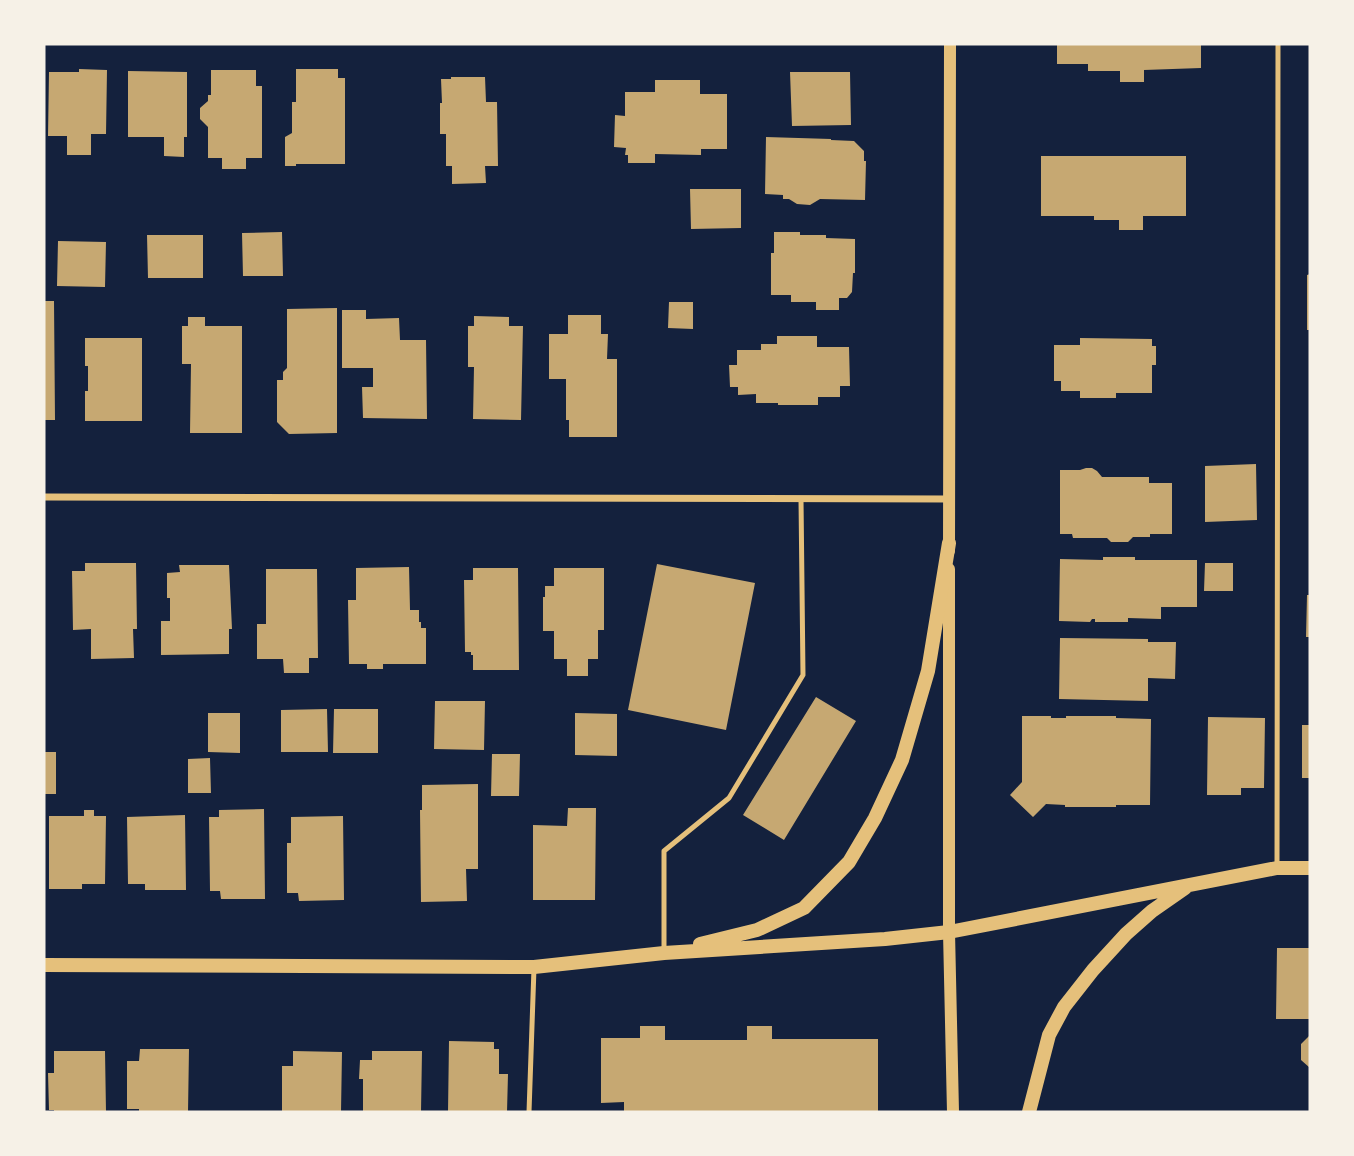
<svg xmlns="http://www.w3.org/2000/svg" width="1354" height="1156" font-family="'Fira Sans',sans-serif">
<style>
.building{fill:#c6a872}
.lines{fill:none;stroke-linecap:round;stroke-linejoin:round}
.service{stroke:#e5c07b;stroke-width:5}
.minor{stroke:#e5c07b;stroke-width:7}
.tertiary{stroke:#e5c07b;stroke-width:12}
.secondary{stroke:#e5c07b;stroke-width:14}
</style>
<rect width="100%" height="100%" fill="#14213d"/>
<path class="building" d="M1057 44H1201V68L1144 70V82H1120V71H1088V64H1057Z
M79 69 107 70 106 134H91V155H67V136H48L49 72H79Z
M296 69H338V78H345V164H296V166H285V137L292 133V102H296Z
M211 70H256V86H262V158H246V169H222V158H208V127L200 119V108L208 101V95H211Z
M128 71 187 72V137H184V157L164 156V137H128Z
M790 72H850L851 125 792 126Z
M451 77H485L486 102H497L498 166H485L486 183 452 184V166H446V134H440V103H442L441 79H451Z
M655 80H700V94H727V149H701V155L655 154V163H628V155H625L626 148 614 147 615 115 625 116V92H655Z
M766 137 831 139V140L854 141 864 151V161H866L865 200 820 199 810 205 797 204 789 199H783V195L765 194Z
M1041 156H1186V216H1143V230H1119V220H1094V216H1041Z
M690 189H741V228L691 229Z
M282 232 283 276H243L242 233Z
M774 232H800V235H826V238L855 239V273H853L852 292 847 298H839V310H816V302H791V295H771V253H774Z
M147 235H203V278H148Z
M58 241 106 242 105 287 57 286Z
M1310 274V330H1307V275Z
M44 301H54L55 420H44Z
M669 302H693V329L668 328Z
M337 308V433L289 434 277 422V380H283V372L287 368V309Z
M342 310H366V319L399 318 400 340H426L427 419 363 418 362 387H373V368H342Z
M568 315H601V334H608L607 359H617V437H569V420H566V379H549V334H568Z
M474 316 509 317V326H523L521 420 473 419 474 367H468V326H474Z
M188 317H205V326H242V433H190L191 364H182V326H188Z
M777 336H817V347H849L850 386H840V397H818V405H778V403H756V394L738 395V387H730L729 365H737V350H761V344H777Z
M85 338H142V421H85V391H88V366H85Z
M1080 338 1152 339V346H1156V365H1152V393H1116V398H1080V391H1061V381H1054V345H1080Z
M1256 464 1257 520 1205 522V466Z
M1086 468H1092L1097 471 1102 477H1149V483H1172V534H1150V537H1133L1128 542H1111L1107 538H1073L1072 534H1060V470H1080Z
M1103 557H1135V560H1197V607H1161V619L1128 618V622H1095V619H1092L1090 622 1059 621 1060 559 1103 560Z
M85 563H136L137 629H133L134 658 91 659V629L73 630 72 571H85Z
M1205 563H1233V591H1204Z
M657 564 755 583 726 730 628 710Z
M179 565H229L232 629H229V654L161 655V621H170V598H167V573L180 572Z
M409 567 410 610H419V622H421V628H426V664H383V669H367V664H349L348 600H356V568Z
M473 568H518L519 670H473V655H471V652H465L464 580H473Z
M554 568H604V630H598V659H588V676H567V659H554V631H543V597H545V586H554Z
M266 569H317L318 658H309V673H284L283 659H257V624H266Z
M1307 595H1310V637H1306Z
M1060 638 1148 639V642H1176L1175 679 1148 678V701L1059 699Z
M816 697 856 721 784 840 743 815Z
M435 701H485L484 750 434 749Z
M327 709 328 752H281V710Z
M334 709H378V753H333Z
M208 713H240V753L208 752Z
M575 713 617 714V756L575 755Z
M1022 716H1051V718H1066V716H1116V718L1151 719 1150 805H1116V807H1065V805L1046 804 1033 817 1010 795 1022 782Z
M1208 717 1265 718 1264 788H1241V795H1207Z
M1302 725H1310V778H1302Z
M44 752H56V794H44Z
M492 754H520L519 796H491Z
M210 758 211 793H188V759Z
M478 784V869H466L467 901 421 902 420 810H422V785Z
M568 808H596L595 900H533V825L567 826Z
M264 809 265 899H221L220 891H210L209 817H219V810Z
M84 810H94V816H106L105 884H82V889H49V816H84Z
M185 815 186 890H145V884H128L127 817Z
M343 816 344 900 299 901 298 893H287V843H291V817Z
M1277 948H1310V1019H1276Z
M640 1026H665V1040H747V1026H772V1039H878V1112H624V1102L601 1103V1038H640Z
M1310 1035V1068L1301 1060V1044Z
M449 1041 494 1042V1049H499V1074H508L507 1112H448Z
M140 1049H189L188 1112H139V1109H127V1061H139Z
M54 1051H105L106 1112H54V1110H49L48 1073H54Z
M293 1051 342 1052 341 1112H282V1066H293Z
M372 1051H422L421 1112H363V1079H359L360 1060H372Z"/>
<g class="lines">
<path class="service" d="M1277 867 1278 44
M664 951V851L729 798 803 675 801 499
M529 1112 534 968"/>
<path class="minor" d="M44 497 949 499"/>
<path class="tertiary" d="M949 551 950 44
M949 569V932L953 1112"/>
<path class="secondary" d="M700 944 757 930 804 908 849 862 875 818 902 760 928 671 949 543
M44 965 534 967 664 953 885 939 949 932 1277 868H1310
M1029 1112 1049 1035 1064 1007 1093 970 1126 934 1152 911 1185 888"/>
</g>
<rect width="1354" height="1156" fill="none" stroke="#f6f1e7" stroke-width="91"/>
</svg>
